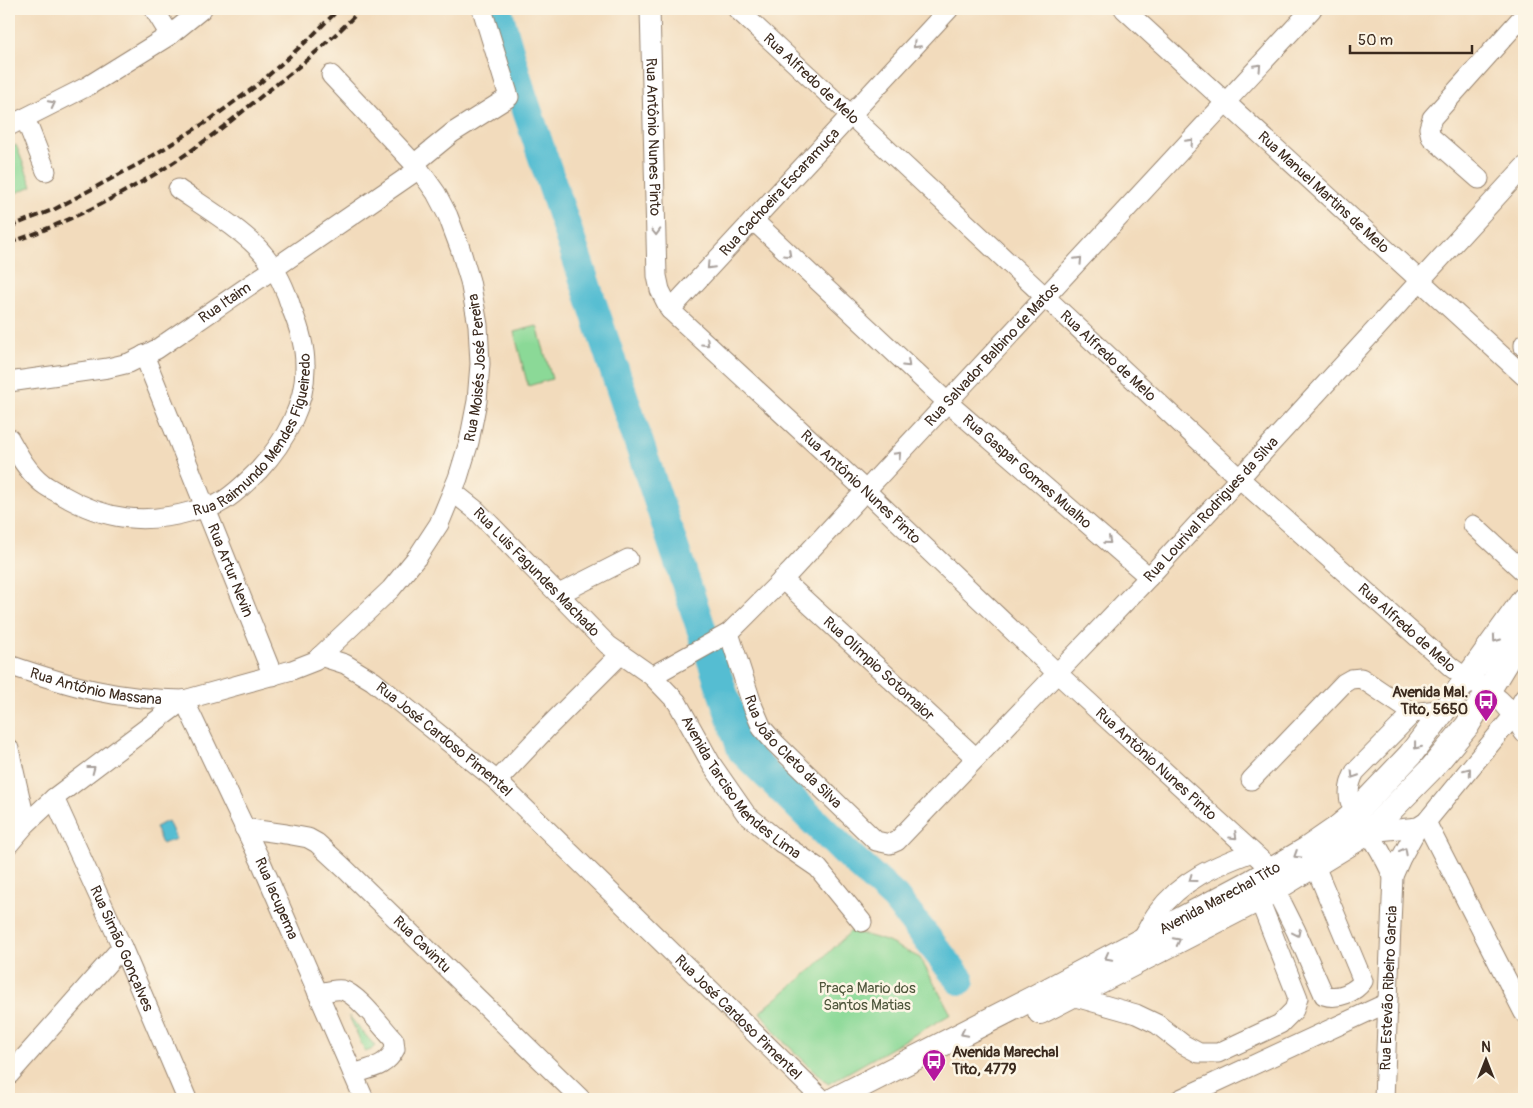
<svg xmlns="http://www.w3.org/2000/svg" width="1533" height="1108" font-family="Pangolin,sans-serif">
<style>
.green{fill:#8bd997;stroke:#63825a}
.water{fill:#55bdd2;stroke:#487478}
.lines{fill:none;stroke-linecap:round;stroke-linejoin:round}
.river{stroke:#55bdd2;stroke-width:30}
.minor-casing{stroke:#96826d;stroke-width:21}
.major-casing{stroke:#96826d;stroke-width:26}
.minor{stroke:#fff;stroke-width:19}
.major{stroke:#fff;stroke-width:24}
.rail{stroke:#3b2a1e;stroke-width:4;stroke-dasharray:8 4;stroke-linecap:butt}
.oneway{stroke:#a79f9a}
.labels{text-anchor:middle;stroke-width:5;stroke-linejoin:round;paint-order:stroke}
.street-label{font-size:15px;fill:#3b2a1e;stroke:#fcf5e5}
.poi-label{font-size:15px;font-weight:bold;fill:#3b2a1e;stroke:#fcf5e5;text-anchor:end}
.park-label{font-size:15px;fill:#4f563c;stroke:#fcf5e5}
</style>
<rect width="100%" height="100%" fill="#fcf5e5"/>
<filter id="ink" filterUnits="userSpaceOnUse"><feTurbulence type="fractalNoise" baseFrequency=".02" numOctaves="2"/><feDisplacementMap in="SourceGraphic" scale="10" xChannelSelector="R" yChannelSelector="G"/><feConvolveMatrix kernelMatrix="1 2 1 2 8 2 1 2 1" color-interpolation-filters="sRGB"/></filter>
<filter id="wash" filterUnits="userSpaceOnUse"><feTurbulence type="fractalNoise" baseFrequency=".0096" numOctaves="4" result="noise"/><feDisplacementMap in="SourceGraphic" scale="20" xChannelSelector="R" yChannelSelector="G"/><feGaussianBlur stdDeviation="1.12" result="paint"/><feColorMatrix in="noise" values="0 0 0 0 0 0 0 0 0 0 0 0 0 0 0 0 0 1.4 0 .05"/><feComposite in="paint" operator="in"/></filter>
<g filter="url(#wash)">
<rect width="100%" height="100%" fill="#f2dbbc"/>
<path class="green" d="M16 145 32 186 9 196V148Z
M537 326 552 379 528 386 514 332Z
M851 931 886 941 920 958 951 1014 828 1084 780 1038 760 1012 811 970Z
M349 1016 375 1046 371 1050 365 1052Z"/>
<path class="water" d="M168 821 176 839 162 844 155 827Z"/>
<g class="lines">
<path class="river" d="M497 9 520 89 742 750 843 850 895 898 960 980"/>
</g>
</g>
<g filter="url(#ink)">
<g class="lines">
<g class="minor-casing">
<g id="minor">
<path d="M154 9 170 35"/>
<path id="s1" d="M650 9 657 276 660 290 670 310 865 490 1057 673 1272 870"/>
<path id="s2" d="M737 9 1239 478 1452 668C1466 678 1482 686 1495 696 1508 706 1516 719 1524 733"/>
<path id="s3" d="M1124 9 1524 376"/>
<path d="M25 118 46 171"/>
<path d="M9 126 88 86 170 35 202 9"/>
<path d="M414 164 452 133 509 97 482 9"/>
<path d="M1479 179 1431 137 1429 128 1432 118 1524 15"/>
<path id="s4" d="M753 220 947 402 1149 577"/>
<path id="s5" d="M670 310 949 9"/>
<path d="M1524 344V347"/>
<path id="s6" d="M144 355 273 676"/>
<path id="s7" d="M9 382 108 368 129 363 157 349 419 169"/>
<path id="s8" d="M9 438C18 454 27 471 42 483 48 488 55 491 62 495 105 520 144 525 193 511 201 509 211 507 218 504 233 496 247 482 259 470 285 442 306 404 305 365 305 346 299 327 292 310 286 290 278 272 265 256 246 232 203 206 178 189"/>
<path id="s9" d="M453 492 477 511 608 645 652 676 677 702 712 765 746 814 780 842 818 868 862 922"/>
<path d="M1473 525 1524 572"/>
<path id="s10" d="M782 579 976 758"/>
<path d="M559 594 628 559"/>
<path id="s11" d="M729 633 753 707 762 728 775 743 876 841 890 844 897 841 1149 577 1524 167"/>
<path id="s12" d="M320 656 345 664 373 681 497 781 822 1099"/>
<path id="s13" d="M9 665C70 686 118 700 184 700"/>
<path id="s14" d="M652 676 729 633 791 571 1312 9"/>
<path id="s15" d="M184 700 261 862 364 1099"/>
<path d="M9 749 26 824"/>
<path d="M1251 780 1344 683 1351 679 1361 678 1413 713"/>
<path d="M497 781 547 728 621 654"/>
<path id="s16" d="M54 798 122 947 187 1099"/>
<path d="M1426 822 1524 1013"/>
<path id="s17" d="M244 828 286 834 308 838 317 843 344 868 581 1099"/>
<path d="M1369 832 1418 827 1426 822 1514 715 1524 698"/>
<path id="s18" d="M9 844 26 824 54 798 184 700 292 670 315 661 391 589 418 556 439 524 458 478 469 442 477 401 480 364 478 325 470 281 460 248 448 216 436 193 419 169 331 75"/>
<path d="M1393 876C1386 861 1378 845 1368 832 1354 811 1341 799 1355 772L1413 713 1445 709"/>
<path d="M1275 889 1296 931 1324 995C1338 1000 1355 992 1363 981L1315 866"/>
<path d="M1141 940C1147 931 1151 921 1157 913 1182 879 1215 866 1252 852"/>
<path d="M318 994C325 992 333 989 342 990 358 994 382 1027 394 1040L395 1049C386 1067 371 1068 353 1074"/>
<path d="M1072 996 1136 1014 1157 1024 1184 1045 1199 1053H1218L1280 1024 1294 1010 1298 998 1259 899"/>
<path d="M9 1075 122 947"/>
<path d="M1180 1099 1387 1003"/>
<path id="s19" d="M1384 1099 1393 876 1401 858 1418 827"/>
</g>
</g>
<g class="major-casing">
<g id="major">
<path d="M1040 1012 1259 899 1369 832 1432 768 1467 726 1524 632"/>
<path id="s20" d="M835 1099 1033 998 1251 882 1307 849 1336 829 1354 814 1410 755 1445 709 1524 599"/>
</g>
</g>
<use href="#minor" class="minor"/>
<use href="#major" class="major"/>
<path class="rail" d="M9 227 55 209 146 160 211 119 260 83 311 37 339 9
M9 243C61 225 110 201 157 173 195 150 230 122 264 94 298 68 332 40 361 9"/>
</g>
<defs><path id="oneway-chevron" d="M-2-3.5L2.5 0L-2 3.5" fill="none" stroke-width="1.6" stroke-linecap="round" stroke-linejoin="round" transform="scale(1.25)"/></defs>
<g class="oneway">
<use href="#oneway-chevron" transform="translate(916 45) rotate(133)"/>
<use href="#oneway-chevron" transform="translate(1258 67) rotate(-47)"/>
<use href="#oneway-chevron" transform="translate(52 104) rotate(-27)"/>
<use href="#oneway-chevron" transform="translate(1190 142) rotate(-47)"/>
<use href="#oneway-chevron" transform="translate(656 232) rotate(88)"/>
<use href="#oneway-chevron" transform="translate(788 254) rotate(43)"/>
<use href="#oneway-chevron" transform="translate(1079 260) rotate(-47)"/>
<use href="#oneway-chevron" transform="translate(710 266) rotate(133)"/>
<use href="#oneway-chevron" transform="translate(706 343) rotate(43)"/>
<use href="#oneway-chevron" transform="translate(907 364) rotate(43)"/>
<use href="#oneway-chevron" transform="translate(898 455) rotate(-47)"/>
<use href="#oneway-chevron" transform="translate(1108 541) rotate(41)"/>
<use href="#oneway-chevron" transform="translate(1496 639) rotate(126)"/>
<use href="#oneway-chevron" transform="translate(1417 746) rotate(128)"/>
<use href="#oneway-chevron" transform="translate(92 769) rotate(-37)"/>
<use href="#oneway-chevron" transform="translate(1468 771) rotate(-51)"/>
<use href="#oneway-chevron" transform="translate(1354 775) rotate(122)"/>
<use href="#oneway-chevron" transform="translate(1234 836) rotate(43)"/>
<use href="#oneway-chevron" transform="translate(1404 851) rotate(-62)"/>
<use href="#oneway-chevron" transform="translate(1297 855) rotate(148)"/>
<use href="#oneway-chevron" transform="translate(1192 879) rotate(144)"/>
<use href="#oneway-chevron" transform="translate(1297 933) rotate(65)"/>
<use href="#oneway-chevron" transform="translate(1177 941) rotate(-27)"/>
<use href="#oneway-chevron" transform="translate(1108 957) rotate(152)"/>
<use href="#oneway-chevron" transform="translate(964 1033) rotate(153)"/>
</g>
</g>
<defs>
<g id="bus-pin" transform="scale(1.25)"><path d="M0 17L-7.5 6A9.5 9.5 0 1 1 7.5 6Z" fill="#b5179e" stroke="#fcf5e5"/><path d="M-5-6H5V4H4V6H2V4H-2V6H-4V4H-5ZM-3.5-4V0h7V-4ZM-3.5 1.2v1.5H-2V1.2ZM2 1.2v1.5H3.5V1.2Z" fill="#fff"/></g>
</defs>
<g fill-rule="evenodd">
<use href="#bus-pin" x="1486" y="701"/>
<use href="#bus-pin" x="934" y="1061"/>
</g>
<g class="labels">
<g class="street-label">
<text dy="5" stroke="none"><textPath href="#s2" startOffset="102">Rua Alfredo de Melo</textPath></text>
<text dy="5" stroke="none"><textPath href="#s1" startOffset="128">Rua Antônio Nunes Pinto</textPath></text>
<text dy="5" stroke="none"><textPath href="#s5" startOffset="161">Rua Cachoeira Escaramuça</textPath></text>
<text dy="5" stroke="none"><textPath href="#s3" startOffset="271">Rua Manuel Martins de Melo</textPath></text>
<text dy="5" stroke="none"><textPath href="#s7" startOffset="235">Rua Itaim</textPath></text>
<text dy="5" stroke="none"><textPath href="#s14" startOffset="471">Rua Salvador Balbino de Matos</textPath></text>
<text dy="5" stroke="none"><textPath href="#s2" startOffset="508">Rua Alfredo de Melo</textPath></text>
<text dy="5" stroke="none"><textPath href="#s18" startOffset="712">Rua Moisés José Pereira</textPath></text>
<text dy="5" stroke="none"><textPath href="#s8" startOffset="320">Rua Raimundo Mendes Figueiredo</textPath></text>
<text dy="5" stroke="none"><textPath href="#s4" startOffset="372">Rua Gaspar Gomes Mualho</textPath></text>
<text dy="5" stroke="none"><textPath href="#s1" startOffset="564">Rua Antônio Nunes Pinto</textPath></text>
<text dy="5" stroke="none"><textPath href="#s11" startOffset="740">Rua Lourival Rodrigues da Silva</textPath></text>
<text dy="5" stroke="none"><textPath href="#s6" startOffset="232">Rua Artur Nevin</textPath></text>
<text dy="5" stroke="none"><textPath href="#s9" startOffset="116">Rua Luis Fagundes Machado</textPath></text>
<text dy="5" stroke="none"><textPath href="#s2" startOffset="912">Rua Alfredo de Melo</textPath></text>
<text dy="5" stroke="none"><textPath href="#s10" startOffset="132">Rua Olímpio Sotomaior</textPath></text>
<text dy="5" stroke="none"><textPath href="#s13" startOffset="90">Rua Antônio Massana</textPath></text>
<text dy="5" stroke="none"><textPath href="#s12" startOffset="151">Rua José Cardoso Pimentel</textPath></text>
<text dy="5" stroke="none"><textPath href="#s11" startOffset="138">Rua João Cleto da Silva</textPath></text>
<text dy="5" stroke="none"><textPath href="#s1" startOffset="969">Rua Antônio Nunes Pinto</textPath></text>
<text dy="5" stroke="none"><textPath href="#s9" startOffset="416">Avenida Tarciso Mendes Lima</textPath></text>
<text dy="5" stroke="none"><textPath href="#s20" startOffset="434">Avenida Marechal Tito</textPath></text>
<text dy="5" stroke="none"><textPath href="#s15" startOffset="219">Rua Iacupema</textPath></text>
<text dy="5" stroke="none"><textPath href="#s17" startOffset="221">Rua Cavintu</textPath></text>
<text dy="5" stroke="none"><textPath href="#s16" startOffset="165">Rua Simão Gonçalves</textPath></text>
<text dy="5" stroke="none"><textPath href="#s19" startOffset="111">Rua Estevão Ribeiro Garcia</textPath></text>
<text dy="5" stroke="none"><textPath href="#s12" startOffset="556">Rua José Cardoso Pimentel</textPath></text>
</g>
<g class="poi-label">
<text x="1468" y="697">Avenida Mal.<tspan x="1468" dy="17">Tito, 5650</tspan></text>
<text x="952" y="1057" text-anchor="start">Avenida Marechal<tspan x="952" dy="17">Tito, 4779</tspan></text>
</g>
<g class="park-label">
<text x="867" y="993">Praça Mario dos<tspan x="867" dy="17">Santos Matias</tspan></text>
</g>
</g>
<rect width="1533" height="1108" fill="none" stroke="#fcf5e5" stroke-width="30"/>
<g transform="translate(1486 1060)" stroke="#fcf5e5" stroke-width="4" paint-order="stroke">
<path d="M0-4L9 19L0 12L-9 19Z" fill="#3b2a1e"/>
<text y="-8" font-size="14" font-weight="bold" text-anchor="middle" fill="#3b2a1e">N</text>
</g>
<path d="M1350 45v8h122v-8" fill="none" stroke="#3b2a1e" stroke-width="2.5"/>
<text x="1358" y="45" font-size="15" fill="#3b2a1e" stroke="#fcf5e5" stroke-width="4" paint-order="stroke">50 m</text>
</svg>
